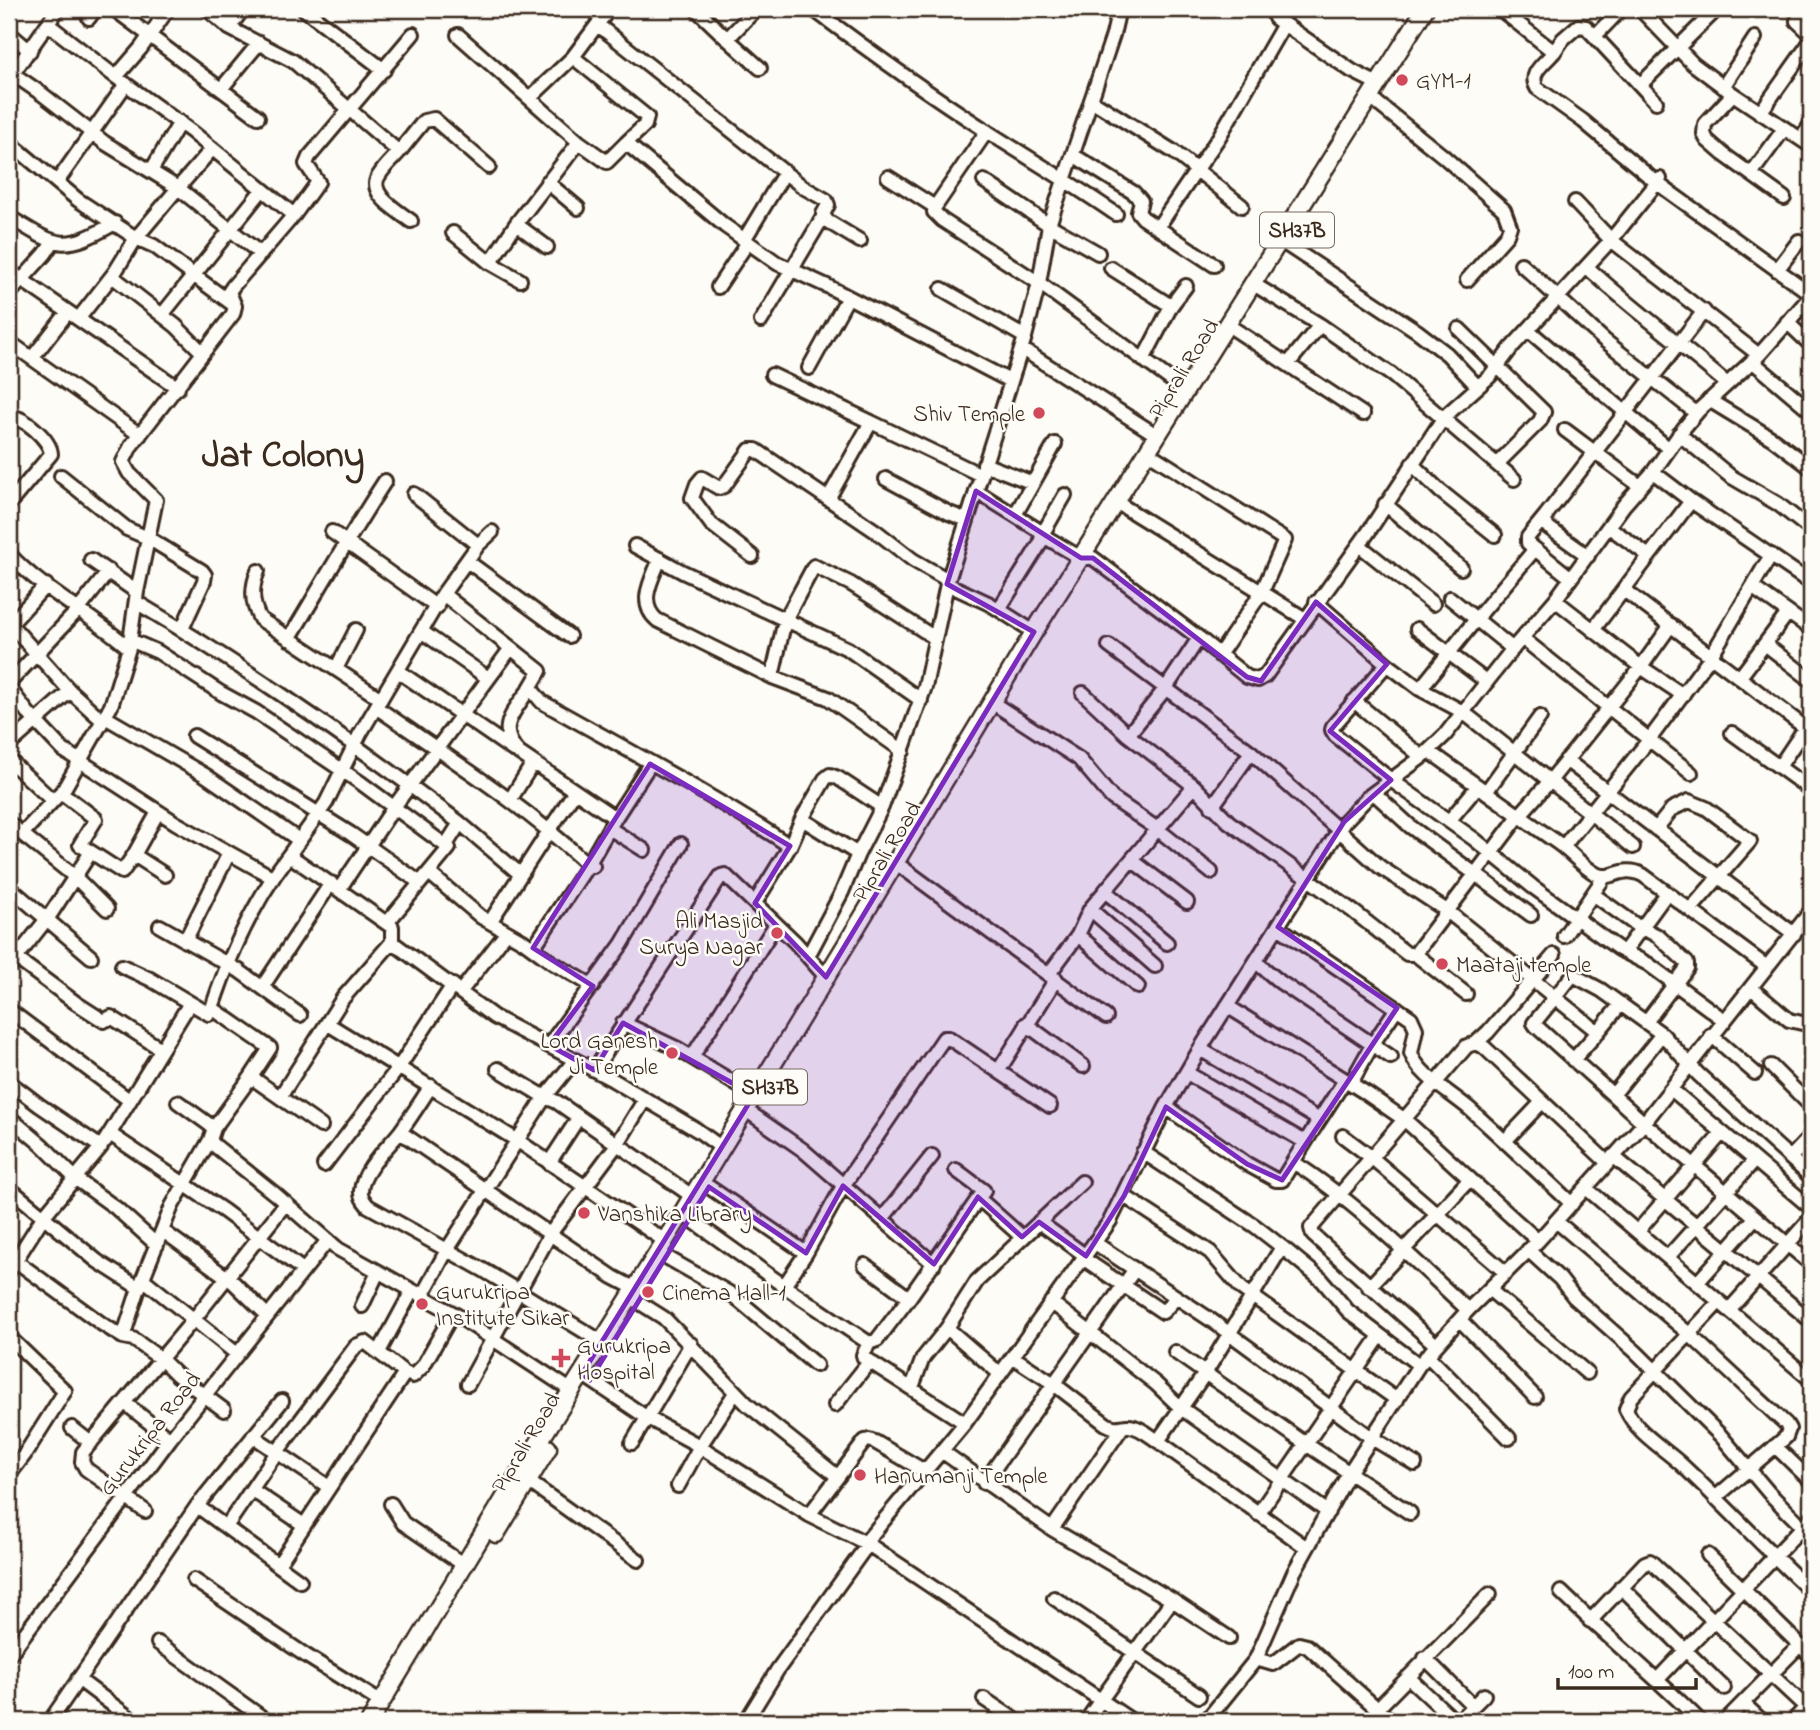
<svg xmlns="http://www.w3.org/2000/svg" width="1820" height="1730" font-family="'Indie Flower',sans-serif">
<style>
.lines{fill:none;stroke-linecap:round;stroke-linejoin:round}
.minor-casing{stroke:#3b2a1e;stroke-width:18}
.major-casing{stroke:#3b2a1e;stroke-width:21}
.minor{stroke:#fdfcf7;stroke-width:12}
.major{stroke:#fdfcf7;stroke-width:16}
.marked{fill:#7b2cbf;fill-opacity:0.2;stroke:#7b2cbf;stroke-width:5;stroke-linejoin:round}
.poi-dot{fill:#d1495b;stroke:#fdfcf7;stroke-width:2.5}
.labels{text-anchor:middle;stroke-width:5;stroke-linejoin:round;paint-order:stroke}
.shield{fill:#fdfcf7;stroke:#75695f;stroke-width:2}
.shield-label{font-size:21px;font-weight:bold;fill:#3b2a1e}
.poi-label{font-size:23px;fill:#3b2a1e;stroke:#fdfcf7;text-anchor:start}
.street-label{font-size:23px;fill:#3b2a1e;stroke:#fdfcf7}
.town-label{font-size:37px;font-weight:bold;fill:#3b2a1e;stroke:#fdfcf7}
</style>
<rect width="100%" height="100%" fill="#fdfcf7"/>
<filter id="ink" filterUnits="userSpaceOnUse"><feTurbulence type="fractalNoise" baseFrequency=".0143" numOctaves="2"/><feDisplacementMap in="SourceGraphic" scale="14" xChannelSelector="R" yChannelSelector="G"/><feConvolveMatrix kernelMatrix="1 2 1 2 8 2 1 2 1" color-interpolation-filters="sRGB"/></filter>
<g filter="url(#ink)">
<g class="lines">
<g class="minor-casing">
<path id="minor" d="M114 9 258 117
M207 9 229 28 293 61 399 152C393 159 385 166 380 174 365 193 398 211 411 221
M304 9 384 70
M609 9 573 57 647 117 645 125 626 143 725 226 777 263 827 286 1010 381
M696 9 723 35 729 37 756 9
M813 9C869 51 926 92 985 130 1028 158 1073 184 1116 214
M1281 9 1275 18 1352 71 1378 84
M1500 9 1554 52C1544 64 1528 73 1537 88L1583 121 1657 183 1811 294
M1640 9 1693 64 1733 94 1811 146
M1803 9 1797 21 1811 34
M89 18 95 9
M49 25 116 77 192 132 294 215
M598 25 803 187 826 200 828 205 823 214 827 221 860 241
M229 28 243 9
M9 33 30 51
M458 35 579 142 516 224 490 263
M723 35 760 68
M1595 36 1621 9
M1554 52 1563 39 1578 26 1586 27 1656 102
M13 74 42 94 105 143 178 188 212 149
M116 77 141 48 168 9
M9 79 56 12 52 9
M1641 84 1717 9
M1723 87 1755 38
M221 89 259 43
M1733 94 1705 124 1704 134 1707 140 1723 154 1784 198
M530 98 573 57
M1091 100 1174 152 1242 206
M1377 103 1443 156 1504 210 1510 226 1507 235 1467 280
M1760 113 1811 41
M987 131 935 207 934 212 942 220 1039 283 1186 391
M1801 139 1811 124
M9 142 78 200 136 238 154 246 235 306
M579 142 607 162 626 143
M399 152 424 121 434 119 489 167
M1073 155 1134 193 1141 201 1138 212 1143 218 1214 265
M151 171 180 122
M1751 174 1784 129
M888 177 935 207
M984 181 1049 225 1098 253
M57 182 126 84
M547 182 578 208
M1575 202 1611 240 1759 355
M9 217C58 247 63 253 115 223
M516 224 547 247
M1158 227 1219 137 1284 24
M453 233 490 263 520 280
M744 240 785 172
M1287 245 1417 331 1447 354 1478 387
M1521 264 1604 340 1696 413
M1587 267C1631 308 1681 344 1726 383
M1111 268 1171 306 1143 360
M1777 270 1799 241
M9 271 178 388
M112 276 176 326 203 353
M718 287 748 242
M1260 288 1320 325 1392 375 1514 479
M942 289 1025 337
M9 294 45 254 53 242
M1171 306 1186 286
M162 315 262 190
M79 318 115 272 136 238 178 188 261 254
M761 321 823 217
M1787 322 1811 345
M1234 329 1363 414
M1459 329 1544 412 1540 421 1497 464
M1528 330 1668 448
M9 342 140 435
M1022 349 1158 436
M33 357 68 312
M1752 361 1811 411
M1288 364 1320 325
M809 368 848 297
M772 375 871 422 828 499
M1709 400 1773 439 1811 468
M9 417C22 415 50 439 51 454L9 504
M871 422 981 475
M1565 430 1640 486
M1679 434 1730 476 1778 504 1811 530
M1155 457 1285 540 1262 592 1219 655
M984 464 1033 483
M1412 464 1440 491 1495 535
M1653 472 1691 501 1811 583
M61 476 127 529 148 538 202 571 205 575 204 581 182 629
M886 479 949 513 967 520
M976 491 1040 531 1042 535 1040 544 999 609
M414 494 478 545
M1065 495 1042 535 1081 558H1093L1199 638 1247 677 1258 680 1265 676 1367 534 1444 417 1490 376 1512 347 1611 240 1660 179
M1385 504 1461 568
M1124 507 1305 619
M1015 515 1055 444
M1609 527 1649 556
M332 532 437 607
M1359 545 1433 604
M635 546 683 572 848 649 921 700
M1535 549 1571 578
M9 554C43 591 91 614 129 648
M752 556 711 524 692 498 697 484 702 478 719 488 724 486 750 450H756L877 532 913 560 948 580
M1588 556 1549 528 1545 523 1546 515 1704 311
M660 559C652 579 637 603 657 620L772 677 828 698 903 751
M91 560 137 592
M467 561 569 636
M258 571C251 588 251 603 260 619L381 699
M947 584 990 604 1034 632
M1752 587 1811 629
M1624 590 1811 732
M443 594 478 545 492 532
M1450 598 1513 649
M1555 600 1641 667 1683 695
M136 602C249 669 356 744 460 823L446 845
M1316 602 1387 664 1420 689 1463 712 1633 847
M9 619 11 625 70 691 103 721
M9 626 46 585
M1417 629 1487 682
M1593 630 1691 501
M421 631 488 678
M1522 638 1691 773
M289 639C321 586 351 533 385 481
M130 640 158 652 221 693 256 712 361 783 449 848 387 923
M1765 644 1811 680
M1109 646 1251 752 1380 867 1447 911 1598 1032 1621 1004
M1387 664 1333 726 1332 730 1335 735 1391 780 1474 839 1533 887 1619 949 1648 964 1724 1020
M336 669 356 630
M398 671 513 750
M772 677 785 620 814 566 851 584 935 638
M1740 677 1788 613
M9 683 79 609 109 571
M9 688 28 713 63 750 176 823 272 877
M530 688C514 712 495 728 519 753L615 818 588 865 533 948
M1420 689 1477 618 1535 549 1528 543V537L1546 515
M1083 693 1128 735 1194 786 1229 822 1354 912 1407 954H1415L1466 994
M1354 701 1422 757
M376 707C448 757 524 805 588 865L593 866
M999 707 1079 759 1112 798 1156 828 1211 872
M105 717 205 775 299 840
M1732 733 1811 790
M1128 735 1166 688 1199 638
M194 736 351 834 419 882
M9 745 70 691
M1429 751C1472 782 1515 813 1558 843 1571 852 1582 866 1596 874 1611 882 1622 864 1643 875L1767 967
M9 760 53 801
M1566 760 1794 934
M1779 767 1811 719
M1486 792 1540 717
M1374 793 1411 827 1531 915
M510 800 533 763
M1212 807 1251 752
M615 818 650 764
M802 819 825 779 830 775 838 778 882 807
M1449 821 1478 786
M9 823 22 834
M460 823 520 874
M609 828 644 850
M1656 829 1672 809 1689 801 1706 808 1750 841 1690 910
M1563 847 1649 740 1711 656 1771 555
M91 852 122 872 134 855 165 875
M858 854 882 807 925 687 947 584 1025 337 1039 283 1049 225 1113 35 1119 9
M134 855 158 812
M289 855 326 803 360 734 443 594 540 671 530 688 542 702C625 749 710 793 790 846
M1133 861 1187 902
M903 868 1106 1017
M429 873 481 917 523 941 553 963 593 986
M9 887 91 957
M340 888 394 807 511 648
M1105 891 1194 786
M1593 894 1636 925 1658 936 1687 963V968L1646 1022
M755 903 790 846 802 819 858 854 842 892 808 956
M107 909 74 876 22 834 64 789 111 706 129 648 137 592 156 500 129 473 123 462 131 446 233 314 235 306 229 292 233 286 294 215 318 182 306 164 309 157 413 34
M1090 909 1155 966
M490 922 575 791
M160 926 238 970 300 1015
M1278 927 1411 1018 1416 1029 1411 1053C1418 1076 1455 1095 1473 1112 1506 1142 1539 1173 1572 1204
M1078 935 1138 987
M1564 936 1605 876
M185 941 229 853
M392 942 494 1017 613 1080 697 1130 722 1148
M1624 952 1667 893
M9 953 76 1003 104 1021 111 1017 161 1049
M1415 954 1519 816 1550 781 1641 667 1671 625
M1256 962 1280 982 1391 1057
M122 966 150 979 209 1014 212 1008
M9 967 50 915 91 852 80 845 96 819 62 793
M1049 974 1078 935 1090 909 1105 891 1167 943
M263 986 331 883
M1751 988 1789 1020 1811 1025
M461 991 507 932
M1227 1006 1366 1093 1405 1120 1538 1241
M9 1010 129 1100
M623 1023 678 1049 754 1095
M328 1024 518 1141 665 1241
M1026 1024 1083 1066
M1711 1035 1755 1073
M1476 1043 1484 1047 1608 1163
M549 1045 622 944 681 844
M1200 1049 1313 1116 1317 1120 1316 1125 1293 1162
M692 1057 776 924
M1573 1060 1598 1032
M1771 1066 1811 1106
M498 1069 545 1097 557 1102 692 1196
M594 1070 721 876 725 875 795 942 826 977
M999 1070 1056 979
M1187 1073 1305 1142
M251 1077 214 1128 210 1140 214 1145 275 1194 338 1249 458 1316 572 1391
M9 1082 39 1105 101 1147 43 1217 9 1271
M1351 1083 1372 1045 1397 1008
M431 1086C421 1101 411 1117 400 1132 388 1147 362 1171 361 1191 360 1197 365 1202 368 1206L485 1271 602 1342
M1671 1089 1811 1208
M1613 1095 1662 1034
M280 1097 343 998 392 942V927L289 855C254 901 230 953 212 1008L270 1048 251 1077 321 1126
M178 1102 214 1128
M1166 1107 1247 1164 1276 1180H1282L1293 1162C1356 1202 1414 1260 1468 1310
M753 1115 803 1150 934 1264
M9 1117 42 1145 76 1179 116 1208 157 1245
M1316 1125 1345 1080
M400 1132 613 1277 634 1288
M110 1134 224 1211 303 1270
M1343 1136 1371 1157 1506 1273
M105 1141 190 1003
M1505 1141 1542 1102
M1143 1152 1255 1226 1282 1247 1322 1280 1348 1311 1419 1365
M1613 1156 1811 1321
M1790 1158 1811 1136
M549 1163 579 1117
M324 1165 399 1067 453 985
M956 1170 984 1191 976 1202
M1811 1177 1698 1074 1662 1034 1601 990 1573 975 1534 1023 1536 1026 1644 1123 1811 1264
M709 1187 806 1253
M9 1188 97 1261 139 1288
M1586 1188 1811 1380
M1124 1196 1210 1252 1241 1288 1397 1400
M689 1218 784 1286 869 1343 877 1340 909 1298 976 1202 980 1201 985 1204 1022 1237
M882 1219 932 1156
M1556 1221 1688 1333 1786 1424 1789 1429 1786 1437 1715 1498
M1039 1222 1086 1256
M163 1231 233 1282 267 1315
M1638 1231 1722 1133
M1095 1243 1211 1320 1372 1438 1415 1464
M1528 1250 1560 1279 1574 1297 1636 1352 1721 1436 1770 1494 1811 1535
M9 1256 102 1324 123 1337 133 1339 161 1359 177 1375 224 1410
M666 1257 731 1294 816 1365
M1668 1257 1754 1161
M1084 1259 1163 1312 1176 1298
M865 1265 909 1298
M143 1279 237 1354
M1697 1283 1755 1218
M784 1286 806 1253 843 1186 944 1038H949L1050 1106
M1369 1287 1470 1179
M1490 1290 1587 1373
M422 1296 447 1250 545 1097 575 1060
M637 1301 664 1318 748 1405 837 1476
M1051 1302 1156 1384 1181 1408 1328 1512
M1719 1302 1631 1397 1626 1409C1637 1434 1664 1448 1683 1466 1727 1507 1767 1551 1811 1591
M362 1306 378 1272
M1729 1310 1811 1218
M1460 1320 1535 1397
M947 1328 999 1373
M9 1337 65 1391 25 1454 9 1475
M123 1337 139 1288 172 1206 210 1140
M869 1343 863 1355 864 1358 965 1423
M1436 1345 1313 1235 1311 1228 1467 1046 1476 1043 1488 1032 1554 955
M379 1352 412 1291
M1175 1352 1306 1444 1410 1513
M1427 1355 1509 1438
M1013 1357 1054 1384 1106 1424C1115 1429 1118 1427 1127 1426 1138 1425 1150 1436 1158 1441L1307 1548
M582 1374 646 1417 696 1444 809 1515 868 1544 1132 1721
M468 1384 550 1234 618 1143 645 1099
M912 1387 923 1358 947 1328 977 1281 1082 1182
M125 1403 170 1439
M835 1405 870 1361
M72 1428 91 1443
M253 1436 329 1487
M1158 1441 1206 1372 1282 1247
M632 1443 691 1344
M1775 1446 1811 1481
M943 1452 1052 1529 1172 1600 1229 1638
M528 1481 638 1560
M984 1483 1135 1269
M678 1486 700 1446 735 1393
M252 1490 304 1525
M391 1504 403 1523 464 1565
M197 1506 282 1401
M145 1511 86 1469 82 1462 83 1452 194 1319 286 1203
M1258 1514 1380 1336
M809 1515 865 1441 869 1440 875 1442 926 1472
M226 1527 277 1452 356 1346 365 1342 405 1373 413 1376 423 1366 453 1313
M1052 1529 1121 1429
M864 1544 965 1423 1110 1221 1166 1107 1200 1049 1344 822 1368 797 1422 757 1445 735 1515 646 1555 600 1624 505 1653 472 1684 428 1699 410 1759 355 1811 296
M1708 1555 1811 1656
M278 1565 405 1373
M194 1580 305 1655 382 1703
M1621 1587 1724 1688
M1561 1592C1606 1636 1655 1676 1700 1721
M1054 1598 1199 1696
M1590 1621 1645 1563 1650 1561 1811 1712
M158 1643 267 1721
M9 1655 170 1439 328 1240
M1425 1658 1473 1706
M1256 1659 1273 1664 1299 1644 1307 1646 1391 1721
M1408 1677 1455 1721
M78 1679 134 1721
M1658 1679 1811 1518
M984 1699 1017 1721
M1743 1703 1762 1721
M1377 1709 1490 1594
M50 1721 197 1506 300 1581
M746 1721 778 1669 868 1544
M1086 1721 1172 1600
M1206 1721 1256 1659 1294 1572 1349 1473 1419 1365 1468 1310 1538 1241 1644 1123 1811 911
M1458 1721 1484 1695
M1725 1721 1800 1645
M1793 1721 1811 1702"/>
</g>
<g class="major-casing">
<path id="major" d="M496 1534 548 1448
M370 1721 519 1474 665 1241 850 938 1034 632 1425 9"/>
</g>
<use href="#minor" class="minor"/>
<use href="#major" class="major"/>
</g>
</g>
<path class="marked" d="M976 491 1081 558H1093L1247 677 1261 681 1316 602 1387 664 1330 731 1391 780 1344 822 1278 927 1397 1008 1282 1180 1247 1164 1166 1107 1124 1196 1086 1256 1039 1222 1022 1237 978 1197 934 1264 843 1186 806 1253 709 1187 590 1380 582 1374 754 1095 623 1023 594 1070 549 1045 593 986 533 948 650 764 790 846 755 903 826 977 1034 632 947 584Z"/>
<g class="poi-dot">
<circle cx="1402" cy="80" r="7"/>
<circle cx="1039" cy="413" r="7"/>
<circle cx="777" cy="933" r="7"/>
<circle cx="1442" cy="964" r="7"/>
<circle cx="672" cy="1053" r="7"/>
<circle cx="584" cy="1213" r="7"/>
<circle cx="648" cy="1292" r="7"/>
<circle cx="422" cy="1304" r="7"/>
<path d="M557.5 1347.5h7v7h7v7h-7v7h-7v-7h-7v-7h7z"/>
<circle cx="860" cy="1475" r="7"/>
</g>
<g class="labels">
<g class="shield">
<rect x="1260" y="212.5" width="74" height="35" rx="5"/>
<rect x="733" y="1069.5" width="74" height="35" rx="5"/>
</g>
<g class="shield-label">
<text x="1297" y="237">SH37B</text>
<text x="770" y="1094">SH37B</text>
</g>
<g class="poi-label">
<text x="1416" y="88">GYM-1</text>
<text x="1025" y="421" text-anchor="end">Shiv Temple</text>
<text x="763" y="928" text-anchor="end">Ali Masjid<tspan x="763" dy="26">Surya Nagar</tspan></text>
<text x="1456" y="972">Maataji temple</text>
<text x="658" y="1048" text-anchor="end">Lord Ganesh<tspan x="658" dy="26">Ji Temple</tspan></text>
<text x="598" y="1221">Vanshika Library</text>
<text x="436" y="1299">Gurukripa<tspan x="436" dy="26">Institute Sikar</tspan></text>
<text x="662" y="1300">Cinema Hall-1</text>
<text x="577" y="1353">Gurukripa<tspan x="577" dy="26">Hospital</tspan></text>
<text x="874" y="1483">Hanumanji Temple</text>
</g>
<g class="street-label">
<text transform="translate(1183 368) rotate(-58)" y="8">Piprali Road</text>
<text transform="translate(886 851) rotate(-59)" y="8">Piprali Road</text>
<text transform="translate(149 1433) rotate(-52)" y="8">Gurukripa Road</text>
<text transform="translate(525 1442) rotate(-59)" y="8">Piprali Road</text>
</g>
<g class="town-label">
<text x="283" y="466">Jat Colony</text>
</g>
</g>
<rect width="1820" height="1730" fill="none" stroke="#fdfcf7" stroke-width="35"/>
<rect x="18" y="18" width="1785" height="1695" fill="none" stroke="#3b2a1e" stroke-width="2.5" filter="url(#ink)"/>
<path d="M1558 1678v10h138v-10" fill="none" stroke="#3b2a1e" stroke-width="3.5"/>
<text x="1568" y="1678" font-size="21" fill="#3b2a1e" stroke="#fdfcf7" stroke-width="5" paint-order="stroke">100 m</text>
</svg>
